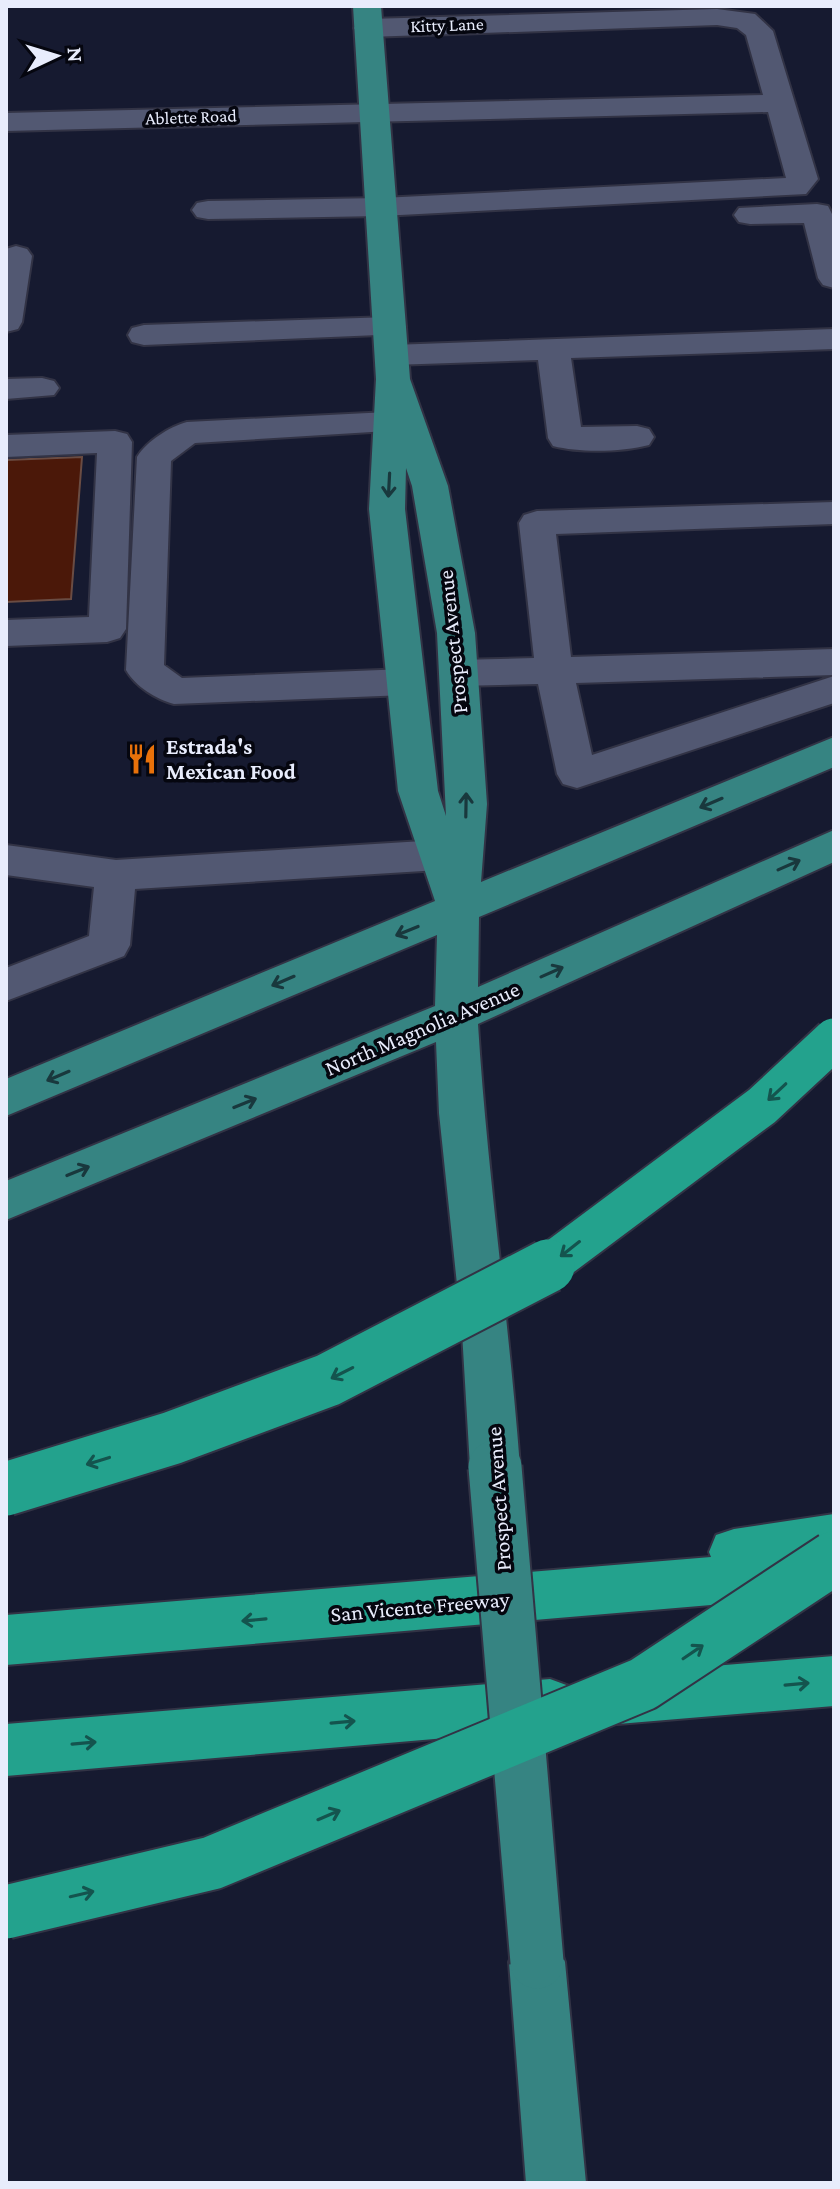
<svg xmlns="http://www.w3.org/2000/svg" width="840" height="2189" font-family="'Crimson Pro',serif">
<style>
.building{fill:#4b1809;stroke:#6a4c43;stroke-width:2}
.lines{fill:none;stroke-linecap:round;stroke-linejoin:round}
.minor-casing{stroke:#323345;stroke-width:4}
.major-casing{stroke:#323345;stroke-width:4}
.highway-casing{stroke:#323345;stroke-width:4}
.minor{fill:#525872;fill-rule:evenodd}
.major{fill:#368482;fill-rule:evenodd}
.highway{fill:#23a28d;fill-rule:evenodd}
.major-bridge-casing{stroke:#323345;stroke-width:57;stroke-linecap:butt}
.highway-bridge-far1-casing{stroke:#323345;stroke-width:45;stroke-linecap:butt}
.highway-bridge-casing{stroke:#323345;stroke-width:57;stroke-linecap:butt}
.major-bridge{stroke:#368482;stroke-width:53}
.highway-bridge-far1{stroke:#23a28d;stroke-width:41}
.highway-bridge{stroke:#23a28d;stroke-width:53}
.oneway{stroke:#19383d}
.oneway2{stroke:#14544e}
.labels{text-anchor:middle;stroke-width:7;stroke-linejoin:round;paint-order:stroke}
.far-street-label{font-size:18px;fill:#e8ecfc;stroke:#05060f}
.street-label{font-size:22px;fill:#e8ecfc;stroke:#05060f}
.poi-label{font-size:22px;font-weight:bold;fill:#e8ecfc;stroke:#05060f;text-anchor:start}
</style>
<rect width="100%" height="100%" fill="#161a30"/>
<path class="building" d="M82 457 71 599 6 602V460Z"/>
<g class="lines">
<g class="minor-casing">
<path id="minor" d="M717 9 755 14 773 31 818 179 806 194 381 216 208 219 197 217 192 210 197 203 208 201 381 198 786 178 768 112 6 131V113L763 95 746 35 737 28 717 25 368 37 358 34 354 28 358 22 368 19Z
M817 204 828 206 834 218V288L823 285 818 278 804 223 750 224 739 222 734 215 739 208Z
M16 246 27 249 32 256 22 322 18 329 6 332V249Z
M390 317 402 320 406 327 402 334 144 345 132 342 128 335 132 328 144 325Z
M834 329V349L571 358 581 427 637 426 649 429 654 437 649 445C622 452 580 453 553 446L548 438 538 360 392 365 380 362 375 355 380 348 392 345Z
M42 378 54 381 59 388 54 395 6 399V379Z
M408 411 420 415 425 422 420 429 195 443 171 461 164 665 182 678 406 669 419 673 425 682 419 691 406 695 174 704C156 699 136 687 126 670L137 457C147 441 169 427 187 422Z
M115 431 127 434 132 442 126 629 120 638 107 642 6 646V620L89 617 97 453 6 457V435Z
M834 502V524L556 534 571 657 834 649V675L576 683 592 755 834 676V703L577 788 563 784 557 774 538 684 458 686 445 682 439 673 445 664 458 660 534 658 519 523 524 515 537 511Z
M439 840 453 844 459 855 453 866 439 870 135 889 130 945 124 956 6 1001V968L89 936 94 887 6 875V845L116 860Z"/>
</g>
<g class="major-casing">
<path id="major" d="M353 6H381L410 379 448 486 475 633 487 804 481 882 834 737V767L479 917 478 987 834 830V862L478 1024C487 1172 509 1319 520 1467L512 1483 495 1489 478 1483 470 1467 462 1332 439 1113 436 1042 6 1220V1181L435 1006 437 935 6 1116V1079L435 901 398 791 369 509 376 379ZM406 468 412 486 437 633 446 816 438 791 405 509Z
M537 1934 557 1942 565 1962 586 2183H526L509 1962 517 1942Z"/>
</g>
<g class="highway-casing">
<path id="highway" d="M834 1514V1589L816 1596 6 1665V1615L711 1557 709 1552 716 1535 734 1529Z
M834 1656V1706L618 1724 599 1717 592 1699 599 1681 618 1674Z
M550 1679 569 1686 576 1704 569 1722 550 1729 6 1776V1724Z"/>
</g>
<use href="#minor" class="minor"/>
<use href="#major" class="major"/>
<use href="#highway" class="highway"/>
<g class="major-bridge-casing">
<path id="major-bridge" d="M495 1467 537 1962"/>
</g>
<g class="highway-bridge-far1-casing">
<path id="highway-bridge-far1" d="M545 1268 762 1106 834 1039"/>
</g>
<g class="highway-bridge-casing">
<path id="highway-bridge" d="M6 1489 172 1438 328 1380 548 1266
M6 1912 212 1863 643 1684 834 1558"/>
</g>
<use href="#major-bridge" class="major-bridge"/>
<use href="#highway-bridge-far1" class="highway-bridge-far1"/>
<use href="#highway-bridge" class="highway-bridge"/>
</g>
<defs><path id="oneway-shaft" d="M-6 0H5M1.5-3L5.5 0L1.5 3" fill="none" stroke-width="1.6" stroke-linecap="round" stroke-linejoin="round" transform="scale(2)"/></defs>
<g class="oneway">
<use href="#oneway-shaft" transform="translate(389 485) rotate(93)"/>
<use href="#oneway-shaft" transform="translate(711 803) rotate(157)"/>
<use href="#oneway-shaft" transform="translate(466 805) rotate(-89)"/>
<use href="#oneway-shaft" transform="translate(789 865) rotate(-24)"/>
<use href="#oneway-shaft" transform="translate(407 931) rotate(158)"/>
<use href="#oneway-shaft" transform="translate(552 972) rotate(-24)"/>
<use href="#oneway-shaft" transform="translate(283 981) rotate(157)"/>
<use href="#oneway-shaft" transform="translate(58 1076) rotate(157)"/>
<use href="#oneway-shaft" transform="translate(245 1103) rotate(-22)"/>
<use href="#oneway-shaft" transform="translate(78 1171) rotate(-22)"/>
</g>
<g class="oneway2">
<use href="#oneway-shaft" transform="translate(777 1092) rotate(137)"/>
<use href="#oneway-shaft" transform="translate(570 1249) rotate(142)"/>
<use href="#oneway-shaft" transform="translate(342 1373) rotate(153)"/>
<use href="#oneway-shaft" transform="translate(98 1461) rotate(163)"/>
<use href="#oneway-shaft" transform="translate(254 1620) rotate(175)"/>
<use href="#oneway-shaft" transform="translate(693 1652) rotate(-34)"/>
<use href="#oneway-shaft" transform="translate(797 1684) rotate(-5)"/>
<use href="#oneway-shaft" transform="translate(343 1722) rotate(-5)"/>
<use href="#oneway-shaft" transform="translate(84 1743) rotate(-5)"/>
<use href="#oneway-shaft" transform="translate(329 1815) rotate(-23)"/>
<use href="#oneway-shaft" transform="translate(82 1894) rotate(-13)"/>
</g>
<defs>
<g id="restaurant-bare" transform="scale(2.4)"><path d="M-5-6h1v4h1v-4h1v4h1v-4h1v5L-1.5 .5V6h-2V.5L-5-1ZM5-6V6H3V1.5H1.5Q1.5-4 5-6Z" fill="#e8710a" stroke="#05060f" stroke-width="2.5" paint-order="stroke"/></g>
</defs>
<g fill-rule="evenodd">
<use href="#restaurant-bare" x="142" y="759"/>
</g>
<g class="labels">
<g class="far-street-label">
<text transform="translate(447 25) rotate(-2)" y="6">Kitty Lane</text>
<text transform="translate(191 117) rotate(-2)" y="6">Ablette Road</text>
</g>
<g class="street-label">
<text transform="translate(452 642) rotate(-96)" y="8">Prospect Avenue</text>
<text transform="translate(422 1028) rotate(-23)" y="8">North Magnolia Avenue</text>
<text transform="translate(498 1499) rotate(-94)" y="8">Prospect Avenue</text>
<text transform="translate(420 1606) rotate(-5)" y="8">San Vicente Freeway</text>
</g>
<g class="poi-label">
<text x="166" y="754">Estrada's<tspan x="166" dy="25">Mexican Food</tspan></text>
</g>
</g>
<rect width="840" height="2189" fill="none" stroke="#e8ecfc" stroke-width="16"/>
<g transform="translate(56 56) rotate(86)" stroke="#05060f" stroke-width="6" paint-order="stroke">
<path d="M0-6L14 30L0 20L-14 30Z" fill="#e8ecfc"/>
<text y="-12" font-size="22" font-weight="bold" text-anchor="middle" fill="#e8ecfc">N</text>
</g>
</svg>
